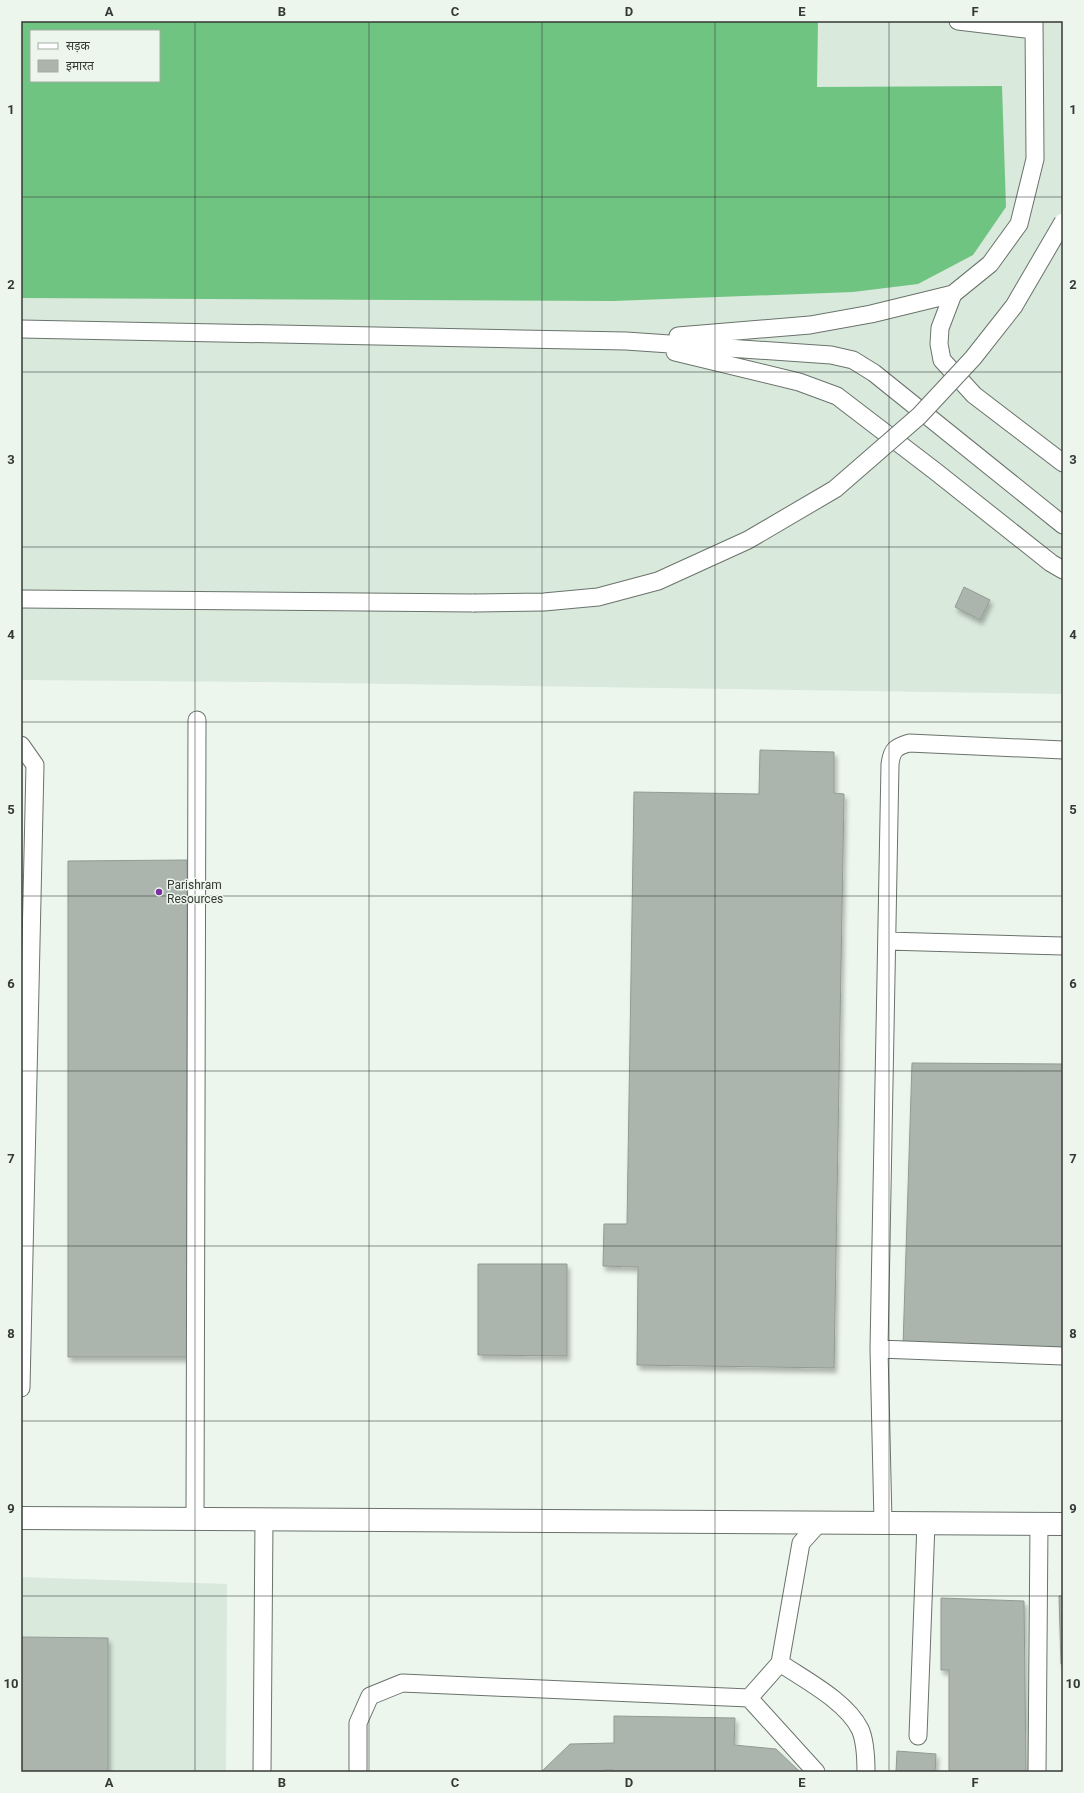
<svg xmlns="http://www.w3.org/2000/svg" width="1084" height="1793" font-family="Roboto,'Noto Sans Devanagari',sans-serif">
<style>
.built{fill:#d9e9db;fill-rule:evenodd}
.forest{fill:#70c481;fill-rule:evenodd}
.building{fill:#acb5ad;stroke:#929b93;filter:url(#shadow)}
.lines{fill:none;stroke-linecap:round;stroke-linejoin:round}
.service-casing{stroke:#6a736c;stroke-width:19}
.minor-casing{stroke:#6a736c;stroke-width:24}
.service{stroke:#fff;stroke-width:17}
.minor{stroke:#fff;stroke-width:22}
.service-bridge-casing{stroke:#6a736c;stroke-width:19;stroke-linecap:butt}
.service-bridge{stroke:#fff;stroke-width:17}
.grid{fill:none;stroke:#353936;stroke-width:1;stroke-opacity:0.55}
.poi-dot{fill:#7c2fa0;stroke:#ecf6ed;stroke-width:1.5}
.labels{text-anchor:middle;stroke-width:3;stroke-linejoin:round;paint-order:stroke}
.poi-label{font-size:12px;fill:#353936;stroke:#ecf6ed;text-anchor:start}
.neatline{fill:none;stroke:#353936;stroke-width:1.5}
.grid-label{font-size:13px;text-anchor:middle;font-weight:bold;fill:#353936}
</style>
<defs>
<filter id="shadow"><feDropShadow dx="2.5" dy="4.5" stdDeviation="2" flood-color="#0004"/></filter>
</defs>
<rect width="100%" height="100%" fill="#ecf6ed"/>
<path class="built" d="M21 21H1063V694L265 682 21 680ZM31 31H159V81H31Z
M21 1577 227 1584 226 1772H21Z"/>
<path class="forest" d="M21 21H818L817 87 1002 86 1006 207 973 255 918 284 853 292 613 301 21 298ZM31 31H159V81H31Z"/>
<path class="building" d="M964 587 990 600 980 620 955 607Z
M760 750 834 752V793L844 794 834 1368 637 1365 638 1267 603 1266 604 1224H627L634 792 759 794Z
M187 860V1357H68V861Z
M912 1063 1063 1064V1349L903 1346Z
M478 1264H567V1356L478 1355Z
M1059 1596H1063V1664H1061Z
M941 1598 1024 1601 1026 1772H949V1670H941Z
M21 1637 108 1638V1772H21Z
M614 1716 735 1718 734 1745 776 1749 800 1772H613V1770H604L602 1772H541L570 1744 614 1743Z
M897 1751 936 1754 935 1772H896Z"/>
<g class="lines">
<g class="service-casing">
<path id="service" d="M958 21 1034 30
M953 294 940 328 939 344 942 360 974 395 1063 463
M21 329 626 341 831 355 853 360 874 373 1063 525
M678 336 810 325 871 314 953 294 990 264 1019 224 1035 159 1034 21
M675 352 799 382 837 396 935 471 1051 563 1063 570
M21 599 474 603
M21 745 35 765 21 1388
M887 941 1063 946
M879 1349 890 764C892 749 896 747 909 743L1063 750
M195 1519 197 720
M883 1522 879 1349 1063 1356
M780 1663C805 1680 846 1701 860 1729 865 1740 866 1760 866 1772
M749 1698 816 1772
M918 1736 926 1523
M262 1772 264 1520
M358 1772V1723L370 1696 402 1683 749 1698 780 1663 801 1543 820 1522
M1037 1772 1039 1524"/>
</g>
<g class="minor-casing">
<path id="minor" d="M21 1518 1063 1524"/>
</g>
<use href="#service" class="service"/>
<use href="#minor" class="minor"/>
<g class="service-bridge-casing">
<path id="service-bridge" d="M474 603 544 602 598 597 658 581 748 540 835 489 919 416 973 358 1014 306 1063 222"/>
</g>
<use href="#service-bridge" class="service-bridge"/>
</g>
<path class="grid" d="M195 21V1772M369 21V1772M542 21V1772M715 21V1772M889 21V1772M21 197H1063M21 372H1063M21 547H1063M21 722H1063M21 896H1063M21 1071H1063M21 1246H1063M21 1421H1063M21 1596H1063"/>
<circle class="poi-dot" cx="159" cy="892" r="4"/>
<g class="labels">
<g class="poi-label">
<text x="167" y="889">Parishram<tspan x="167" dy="14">Resources</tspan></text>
</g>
</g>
<rect width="1084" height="1793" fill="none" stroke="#ecf6ed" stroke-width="44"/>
<rect x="30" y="30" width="130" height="52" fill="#ecf6ed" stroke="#a3aaa4"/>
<rect x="38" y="43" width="20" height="6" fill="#ffffff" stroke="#a3aaa4"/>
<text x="66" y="50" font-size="12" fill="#353936">सड़क</text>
<rect x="38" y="60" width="20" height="12" fill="#acb5ad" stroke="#a3aaa4"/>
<text x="66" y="70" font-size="12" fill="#353936">इमारत</text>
<rect x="22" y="22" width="1040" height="1749" class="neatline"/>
<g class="grid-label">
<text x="109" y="16">A</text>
<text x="282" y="16">B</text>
<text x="455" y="16">C</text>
<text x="629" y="16">D</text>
<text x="802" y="16">E</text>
<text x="975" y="16">F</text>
<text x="11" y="114">1</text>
<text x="1073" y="114">1</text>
<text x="11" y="289">2</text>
<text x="1073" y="289">2</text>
<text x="11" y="464">3</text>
<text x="1073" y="464">3</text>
<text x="11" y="639">4</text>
<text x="1073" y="639">4</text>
<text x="11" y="814">5</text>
<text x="1073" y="814">5</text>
<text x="11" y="988">6</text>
<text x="1073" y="988">6</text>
<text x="11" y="1163">7</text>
<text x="1073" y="1163">7</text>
<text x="11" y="1338">8</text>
<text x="1073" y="1338">8</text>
<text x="11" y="1513">9</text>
<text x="1073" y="1513">9</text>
<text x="11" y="1688">10</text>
<text x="1073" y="1688">10</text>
<text x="109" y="1787">A</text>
<text x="282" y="1787">B</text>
<text x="455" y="1787">C</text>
<text x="629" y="1787">D</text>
<text x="802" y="1787">E</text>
<text x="975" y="1787">F</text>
</g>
</svg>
